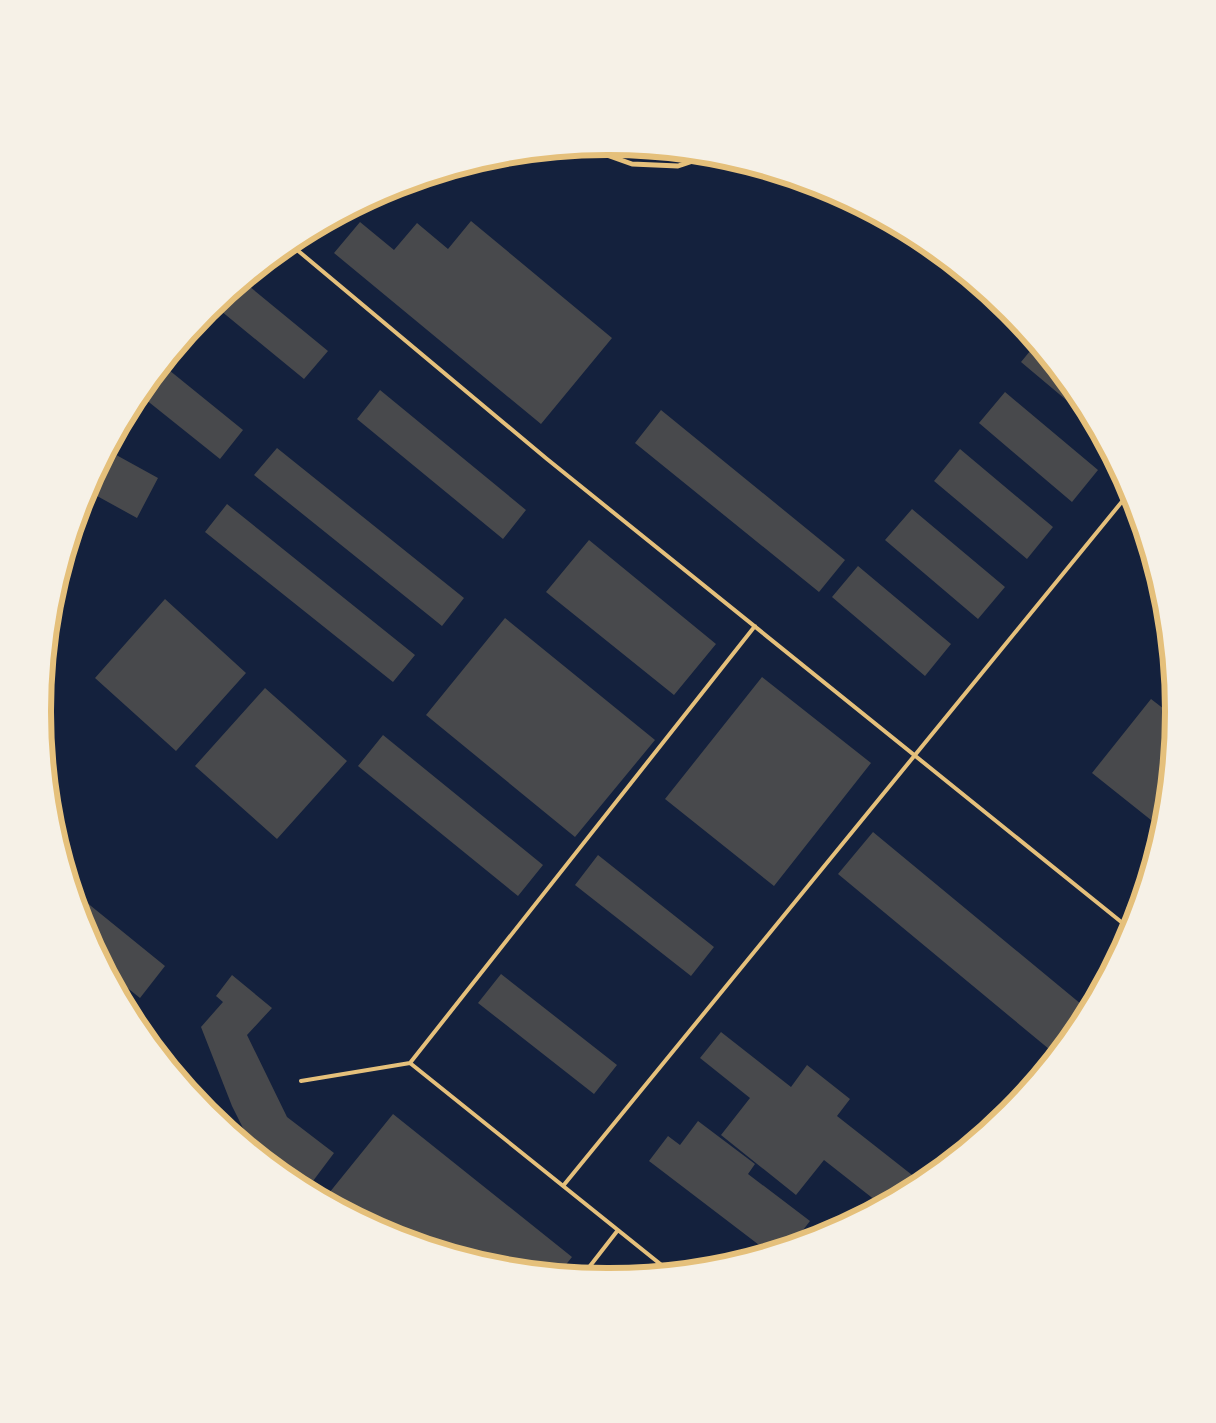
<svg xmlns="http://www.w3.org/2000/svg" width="1216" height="1423" font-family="'Playfair Display',serif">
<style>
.building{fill:#48494c}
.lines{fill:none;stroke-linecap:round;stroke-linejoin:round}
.service{stroke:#e5c07b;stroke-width:4}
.minor{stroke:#e5c07b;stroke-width:5}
.rim{fill:none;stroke:#e5c07b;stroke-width:6}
</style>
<rect width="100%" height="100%" fill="#14213d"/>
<path class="building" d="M471 221 612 338 541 424 334 253 360 222 394 250 417 223 448 249Z
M244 282 328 351 304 379 215 306Z
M1035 345 1078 398 1090 420 1021 362Z
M164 366 243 430 220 459 140 395Z
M380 390 526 510 503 539 357 419Z
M1005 392 1098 470 1072 502 979 423Z
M661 410 845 560 819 592 635 443Z
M277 448 464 598 442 626 254 475Z
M960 449 1053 527 1027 559 934 481Z
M109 451 158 478 137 518 88 491Z
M227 504 415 655 393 682 205 532Z
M912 509 1005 587 978 619 885 540Z
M589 540 716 644 674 695 546 592Z
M858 566 951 644 925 676 832 597Z
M165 599 246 673 176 751 95 678Z
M505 618 655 740 575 837 426 715Z
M762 677 871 763 774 886 665 799Z
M265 688 347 761 277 839 195 766Z
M1151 699 1173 716 1161 828 1092 773Z
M383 735 543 865 518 896 358 766Z
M873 832 1087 1009 1078 1026 1055 1054 838 874Z
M598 855 714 947 691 976 575 885Z
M75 893 165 966 140 998 110 974 85 928Z
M501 974 617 1065 594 1094 478 1003Z
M232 975 272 1008 247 1035 287 1117 334 1153 307 1189 294 1182 253 1148 232 1106 201 1027 223 1002 216 996Z
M721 1032 791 1087 807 1065 850 1099 837 1116 921 1182 880 1204 824 1160 796 1195 721 1135 750 1098 700 1058Z
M393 1114 572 1257 560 1272 497 1266 391 1234 325 1198Z
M698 1121 755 1164 748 1174 810 1221 793 1243 767 1251 649 1161 668 1136 680 1145Z"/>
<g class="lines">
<path class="service" d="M290 244 547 459 1130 929
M410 1063 755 626
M301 1081 410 1063 669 1271
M563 1186 1129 493
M583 1275 618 1230"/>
<path class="minor" d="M587 148 632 164 678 166 708 156"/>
</g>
<path d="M0 0H1216V1423H0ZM607 155H609A556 556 0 0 1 1165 711V712A556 556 0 0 1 609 1268H607A556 556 0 0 1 51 712V711A556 556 0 0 1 607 155Z" fill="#f6f1e7" fill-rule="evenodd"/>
<path class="rim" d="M607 155H609A556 556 0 0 1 1165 711V712A556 556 0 0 1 609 1268H607A556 556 0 0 1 51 712V711A556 556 0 0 1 607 155Z"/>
</svg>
